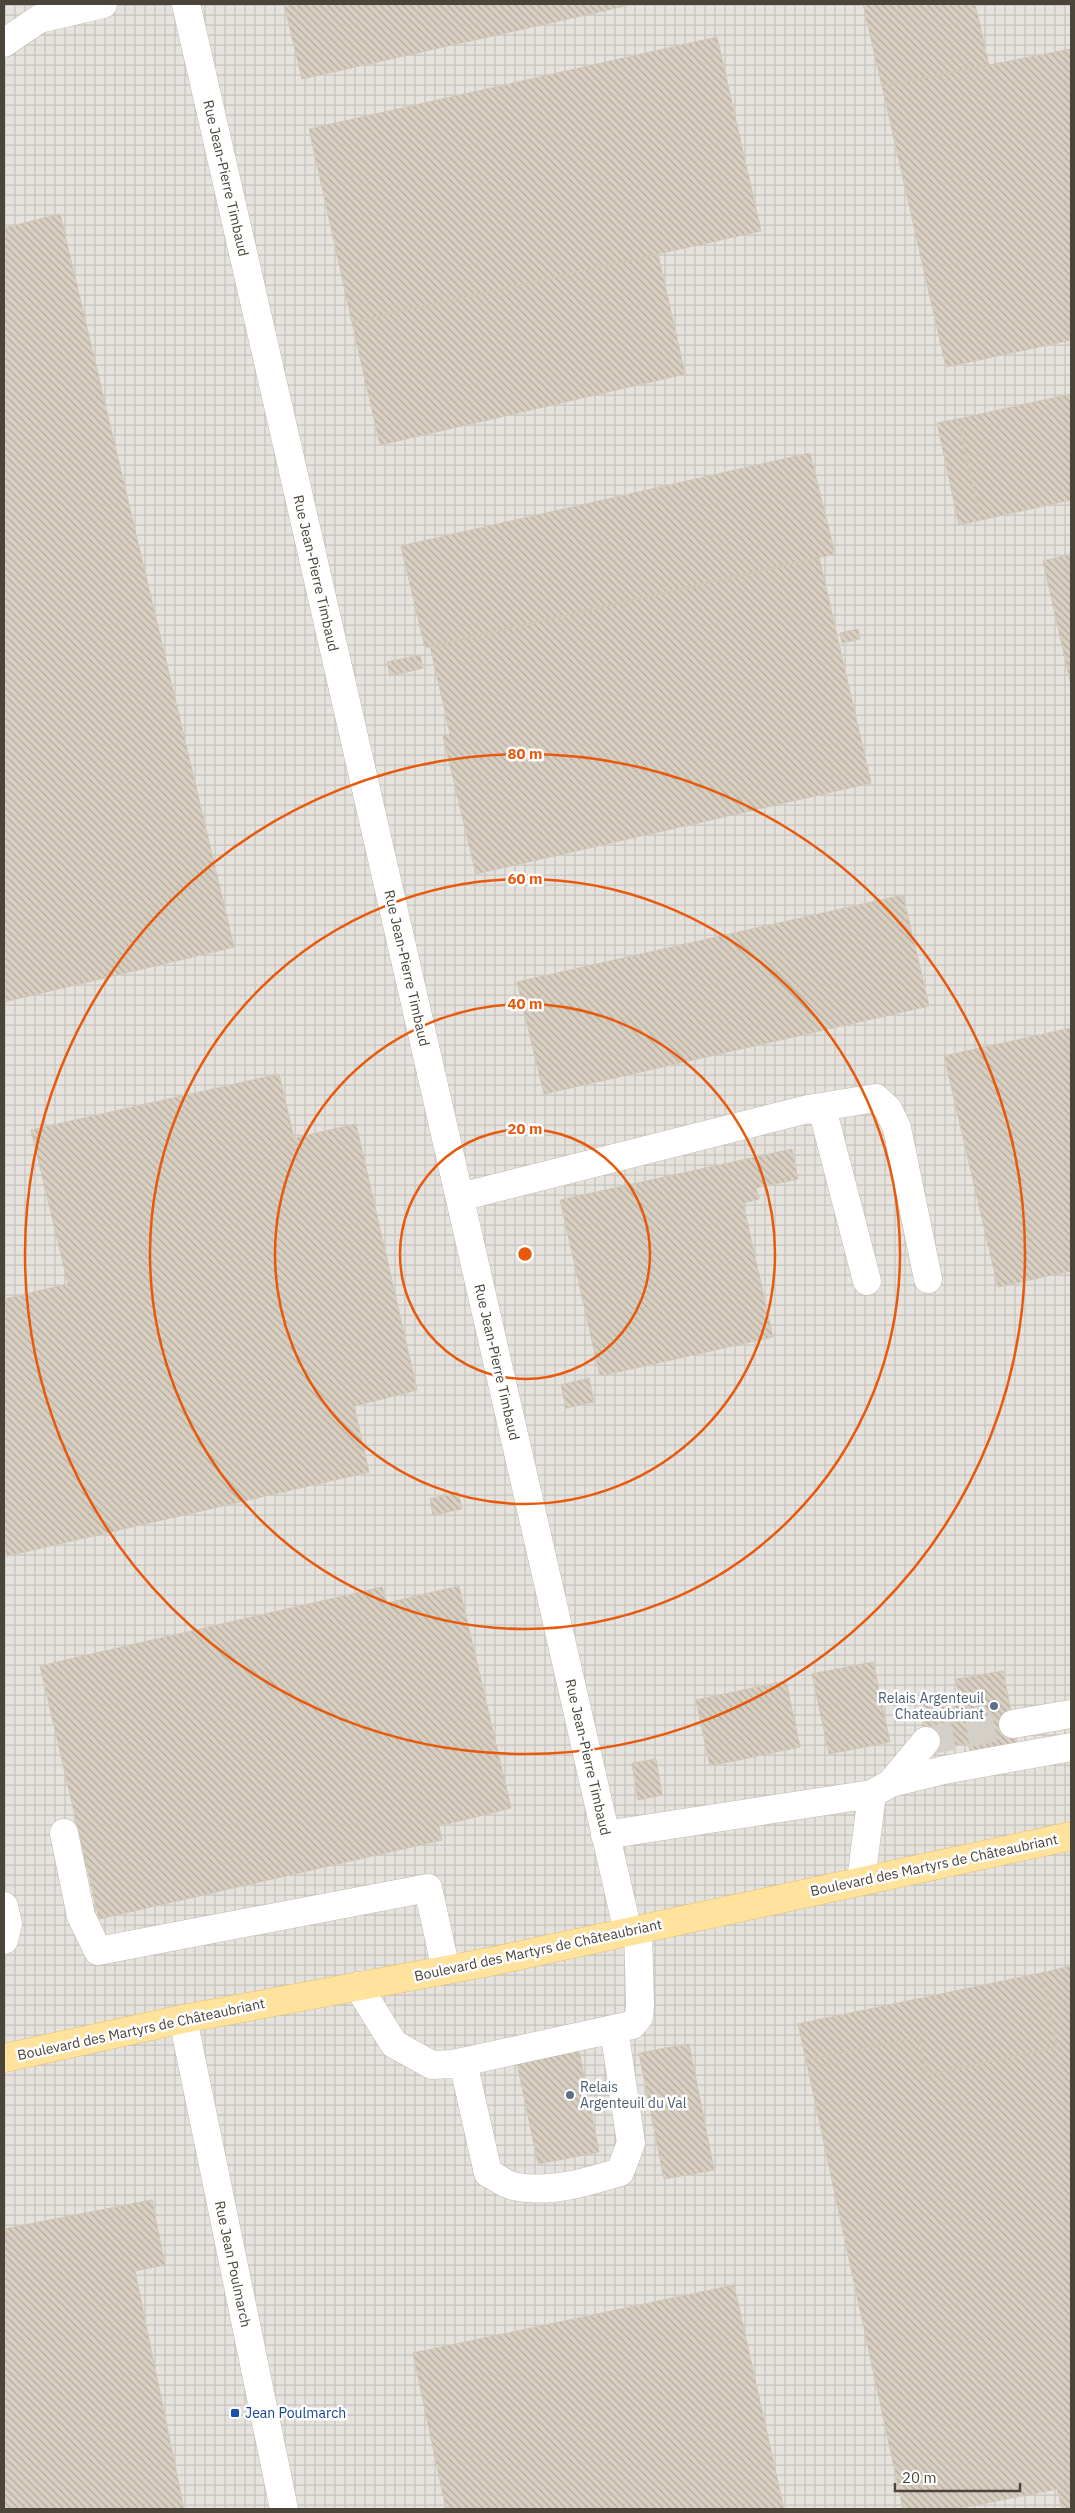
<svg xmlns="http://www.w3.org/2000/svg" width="1075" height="2513" font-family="'IBM Plex Sans',sans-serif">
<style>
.industrial{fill:url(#industrial-grid)}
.building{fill:url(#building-back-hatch);stroke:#d3c7b4}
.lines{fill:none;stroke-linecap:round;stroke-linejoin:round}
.minor-tunnel{stroke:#d4d0c8;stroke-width:28;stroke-dasharray:28 14;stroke-linecap:butt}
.minor-casing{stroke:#c2bbae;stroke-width:29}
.major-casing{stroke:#e6c16a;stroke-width:29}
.minor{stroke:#fff;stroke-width:28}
.major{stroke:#ffe39c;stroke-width:28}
.ring{fill:none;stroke:#e8590c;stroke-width:2.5}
.service-dot{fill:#5c6f8a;stroke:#fff;stroke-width:2}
.transit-dot{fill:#1a4fb4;stroke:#fff;stroke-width:2}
.labels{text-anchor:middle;stroke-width:5;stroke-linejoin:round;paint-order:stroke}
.street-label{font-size:14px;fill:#4b4439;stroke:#fff}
.service-label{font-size:14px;fill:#4e5e75;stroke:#fff;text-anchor:end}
.transit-label{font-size:14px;fill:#164399;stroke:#fff;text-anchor:start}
.centre{fill:#e8590c;stroke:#fff;stroke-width:2.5}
.ring-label{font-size:15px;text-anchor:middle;font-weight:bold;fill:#e8590c;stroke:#fff;stroke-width:5;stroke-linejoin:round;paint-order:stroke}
</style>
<defs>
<pattern id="industrial-grid" width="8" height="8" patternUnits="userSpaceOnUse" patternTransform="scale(1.25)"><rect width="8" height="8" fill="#e6e2dd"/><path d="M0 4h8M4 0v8" fill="none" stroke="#c7c3be"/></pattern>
<pattern id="building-back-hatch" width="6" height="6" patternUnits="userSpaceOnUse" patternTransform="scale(1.25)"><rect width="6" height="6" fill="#d8cfc1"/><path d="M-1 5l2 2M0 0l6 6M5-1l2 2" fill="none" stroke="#b1aa9e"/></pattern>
</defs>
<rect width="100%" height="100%" fill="#f6f3ec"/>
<path class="industrial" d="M4 4H1071V2509H4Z"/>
<path class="building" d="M284 4H634L302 79Z
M863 4H975L989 65 882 86Z
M717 37 761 231 352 322 309 129Z
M1071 49V340L946 367 882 86Z
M60 214 234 947 4 1002V228Z
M658 254 685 374 380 445 352 322Z
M1071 394V500L981 520 958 419Z
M958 419 981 520 959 525 937 423Z
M810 453 835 554 425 648 401 546Z
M1071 554V685L1043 561Z
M819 557 871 783 476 874 443 736 450 734 430 646Z
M858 629 860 639 842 643 840 633Z
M420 655 423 668 390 676 387 662Z
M903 895 929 1006 544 1094 517 982Z
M1071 1028V1271L998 1287 944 1056Z
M279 1074 294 1138 356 1124 417 1390 354 1406 369 1472 7 1556 4 1544V1299L68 1284 31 1130Z
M792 1149 798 1179 756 1188 759 1199 743 1203 773 1337 600 1376 560 1200Z
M589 1378 594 1402 566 1408 561 1385Z
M458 1492 462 1509 433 1515 430 1499Z
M459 1586 511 1808 439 1826 442 1840 99 1919 40 1666 382 1587 387 1603Z
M873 1662 890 1742 829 1754 812 1674Z
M1003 1671 1018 1747 971 1755 968 1743 928 1751 919 1703 959 1696 956 1679Z
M786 1681 800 1747 710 1766 696 1700Z
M656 1759 662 1795 638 1800 632 1763Z
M1071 1966V2509H1062L1057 2489 957 2509H903L806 2060 919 2037 927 2075 1057 2047 1041 1973Z
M1041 1973 1057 2047 927 2075 919 2037 806 2060 798 2024Z
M689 2044 714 2170 664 2179 639 2053Z
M579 2051 599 2152 538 2164 517 2063Z
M152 2200 165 2265 135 2271 184 2509H4V2229Z
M734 2285 784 2509H446L413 2353Z"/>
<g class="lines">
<path class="minor-tunnel" d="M926 1741 1013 1724"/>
<g class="minor-casing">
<path id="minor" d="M186 4 628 1932
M4 43 39 19 103 4
M808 1109 876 1098 888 1109 897 1128 928 1279
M460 1197 808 1109 823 1112 867 1281
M1013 1724 1071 1714
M891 1783 944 1770 1071 1747
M64 1833 81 1916 98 1951 428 1888 446 1970
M605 1835 872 1794
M861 1881 872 1794 891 1783 926 1741
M4 1906 8 1924 4 1940
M358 1986 394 2044 432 2065 453 2064 632 2025 639 2017 640 2005 638 1930
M183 2019 284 2509
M463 2062 488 2173C496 2177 505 2184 513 2186 548 2194 587 2182 620 2172L631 2143 614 2029"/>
</g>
<g class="major-casing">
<path id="major" d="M4 2058 183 2019 489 1962 1071 1836"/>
</g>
<use href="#minor" class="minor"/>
<use href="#major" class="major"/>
</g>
<g class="ring">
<circle cx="525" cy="1254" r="125"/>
<circle cx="525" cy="1254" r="250"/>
<circle cx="525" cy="1254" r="375"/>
<circle cx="525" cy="1254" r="500"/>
</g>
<g class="service-dot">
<circle cx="994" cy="1706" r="5"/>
<circle cx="570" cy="2095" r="5"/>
</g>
<rect class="transit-dot" x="230" y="2408" width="10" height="10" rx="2.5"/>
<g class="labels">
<g class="street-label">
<text transform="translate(226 178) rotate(77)" y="5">Rue Jean-Pierre Timbaud</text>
<text transform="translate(316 573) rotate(77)" y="5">Rue Jean-Pierre Timbaud</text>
<text transform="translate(407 968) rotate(77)" y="5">Rue Jean-Pierre Timbaud</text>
<text transform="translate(497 1362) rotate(77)" y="5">Rue Jean-Pierre Timbaud</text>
<text transform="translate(588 1757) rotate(77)" y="5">Rue Jean-Pierre Timbaud</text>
<text transform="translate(934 1865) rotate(-12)" y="5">Boulevard des Martyrs de Châteaubriant</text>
<text transform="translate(538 1950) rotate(-12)" y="5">Boulevard des Martyrs de Châteaubriant</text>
<text transform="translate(141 2029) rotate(-12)" y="5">Boulevard des Martyrs de Châteaubriant</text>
<text transform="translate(233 2264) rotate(78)" y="5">Rue Jean Poulmarch</text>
</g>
<g class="service-label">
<text x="984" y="1703">Relais Argenteuil<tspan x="984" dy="16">Chateaubriant</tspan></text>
<text x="580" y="2092" text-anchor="start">Relais<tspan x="580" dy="16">Argenteuil du Val</tspan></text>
</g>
<g class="transit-label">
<text x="245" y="2418">Jean Poulmarch</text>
</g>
</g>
<circle cx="525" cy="1254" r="8" class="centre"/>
<g class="ring-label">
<text x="525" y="759">80 m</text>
<text x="525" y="884">60 m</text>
<text x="525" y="1009">40 m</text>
<text x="525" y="1134">20 m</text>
</g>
<rect width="1075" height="2513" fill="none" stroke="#4b4439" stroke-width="10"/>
<path d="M895 2483v8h125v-8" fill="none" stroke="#4b4439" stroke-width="2.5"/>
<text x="902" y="2483" font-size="15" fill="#4b4439" stroke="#ffffff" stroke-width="4" paint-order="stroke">20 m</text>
</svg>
